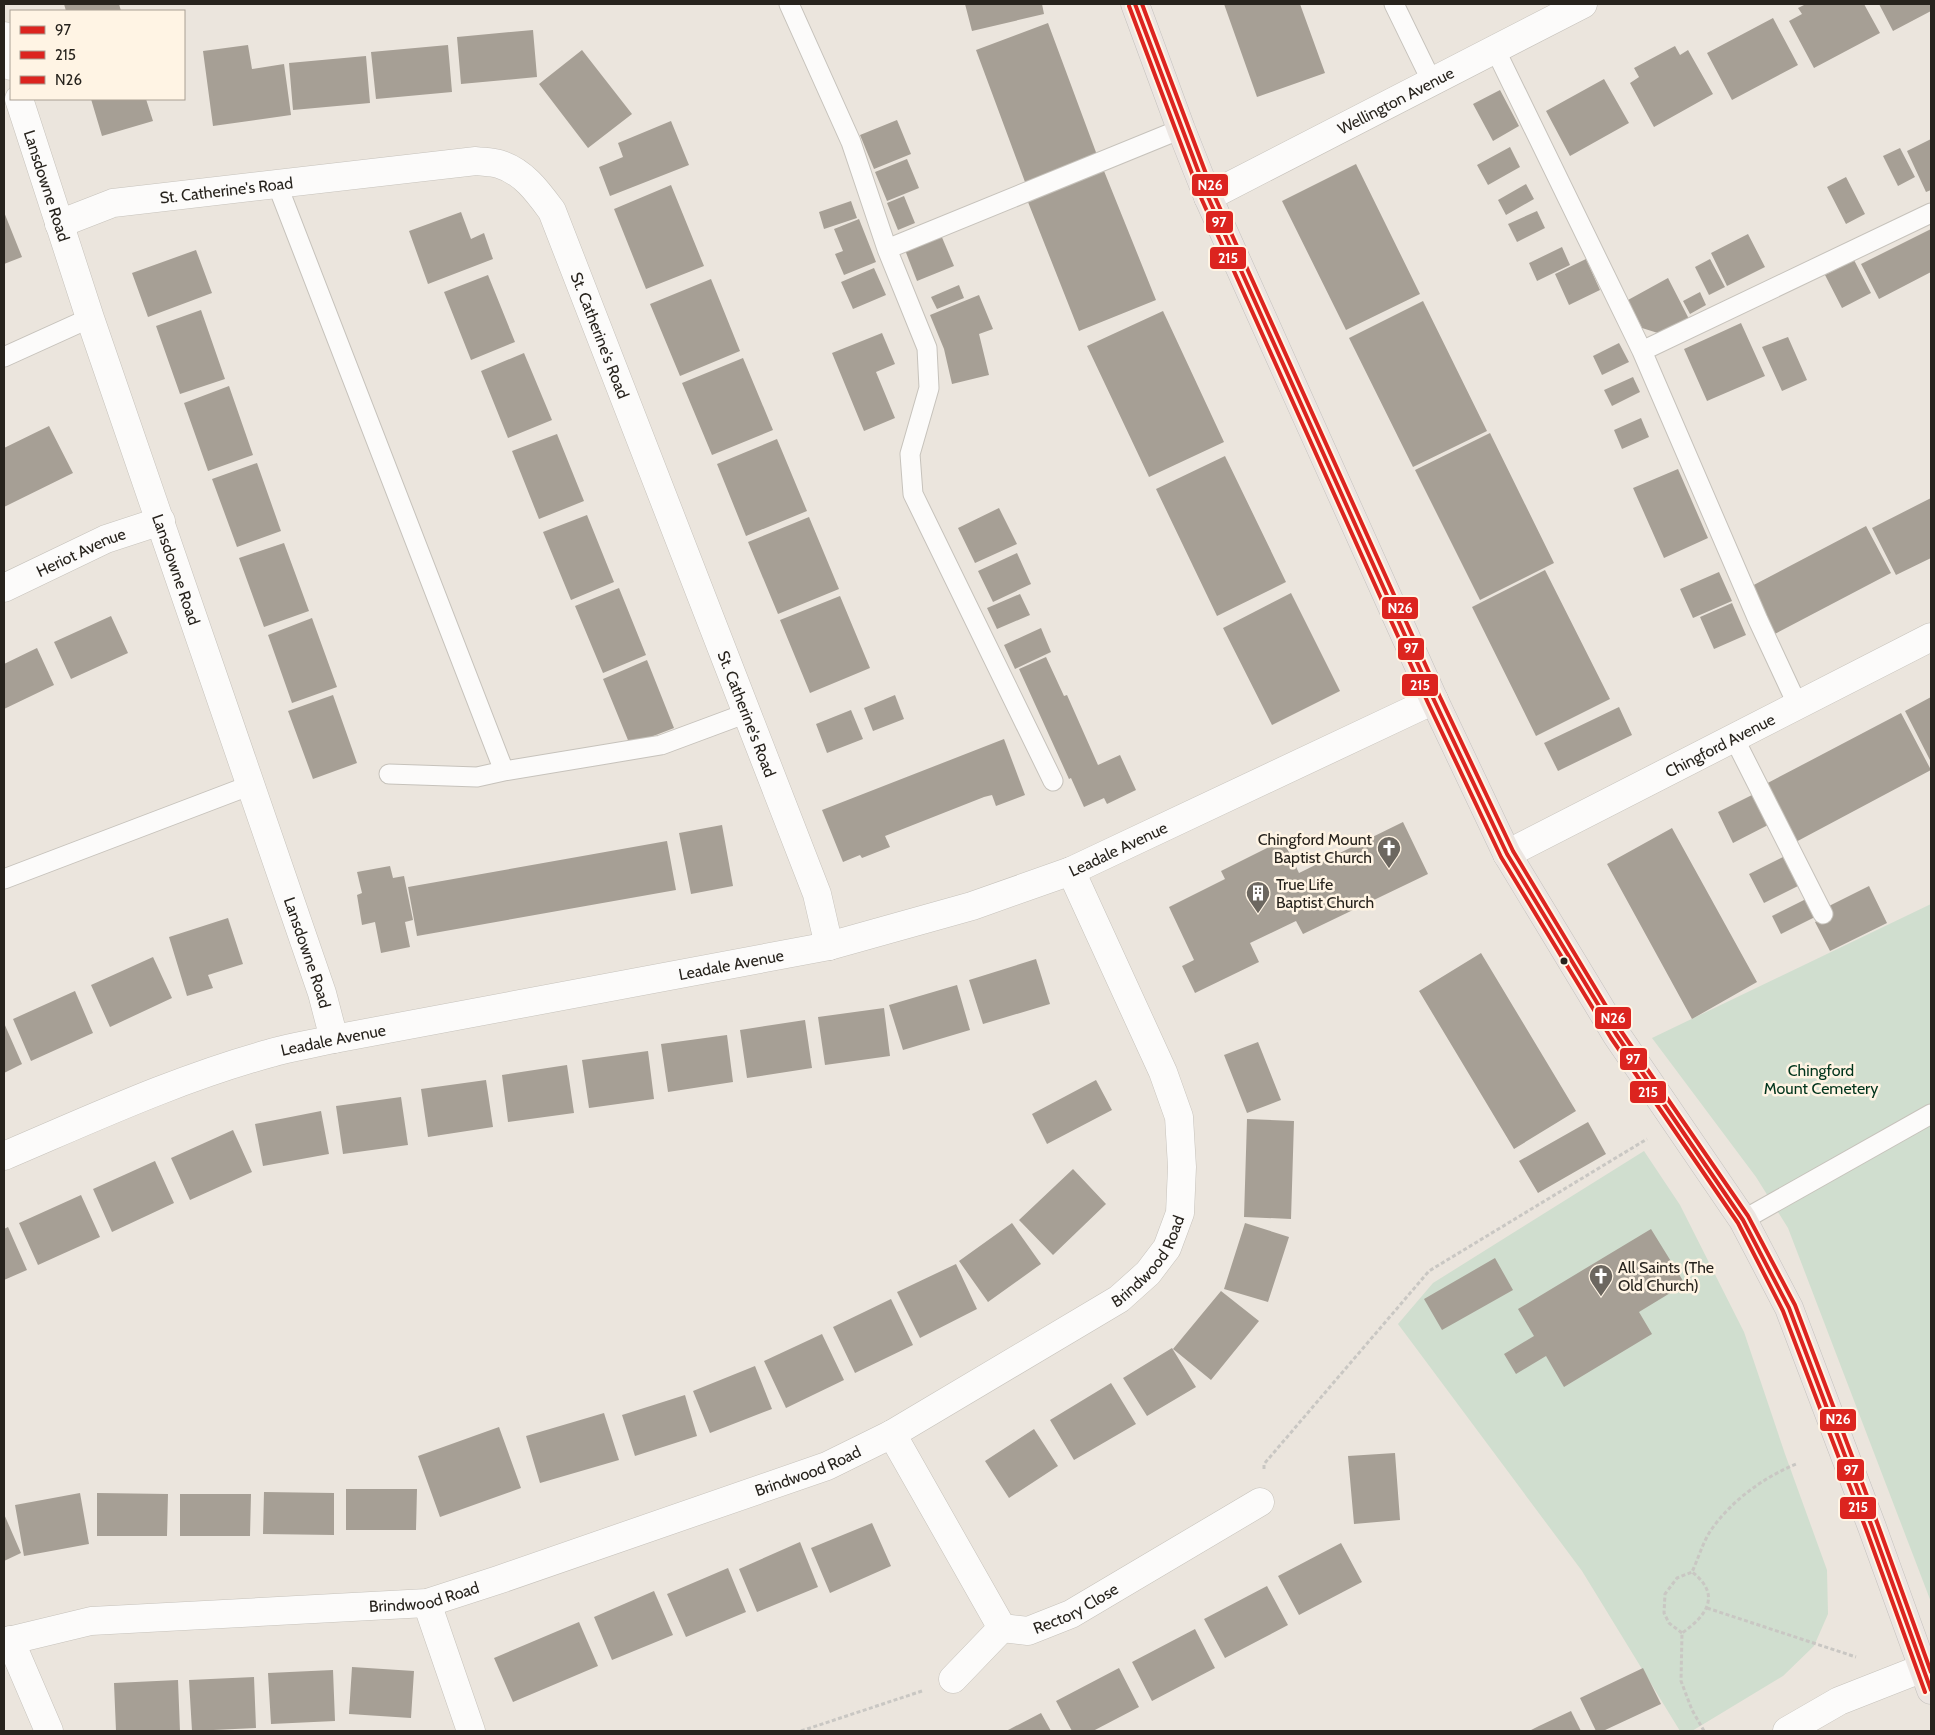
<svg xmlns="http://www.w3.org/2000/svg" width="1935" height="1735" font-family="Cabin,sans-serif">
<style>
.green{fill:#d0decf}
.building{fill:#a69f95}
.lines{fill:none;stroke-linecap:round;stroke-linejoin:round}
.lane-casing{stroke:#c6c2bb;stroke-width:21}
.street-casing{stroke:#c6c2bb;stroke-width:29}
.primary-casing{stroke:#c4c1bd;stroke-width:29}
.path{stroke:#c9c7c3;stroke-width:3;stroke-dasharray:4 2.5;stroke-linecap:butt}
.lane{stroke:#fcfbfa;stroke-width:19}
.street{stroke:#fcfbfa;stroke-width:28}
.primary{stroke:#ece6e2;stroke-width:28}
.bus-1-casing{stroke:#fff4e4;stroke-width:8}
.bus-2-casing{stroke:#fff4e4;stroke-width:8}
.bus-3-casing{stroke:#fff4e4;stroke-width:8}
.bus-1{stroke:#dc241f;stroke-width:4}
.bus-2{stroke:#dc241f;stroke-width:4}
.bus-3{stroke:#dc241f;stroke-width:4}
.bus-dot{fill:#27231d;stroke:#fff4e4;stroke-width:2}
.labels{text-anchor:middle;stroke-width:5;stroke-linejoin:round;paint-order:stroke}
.street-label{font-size:16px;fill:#27231d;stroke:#fff4e4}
.poi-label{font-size:16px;fill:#27231d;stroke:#fff4e4;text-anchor:start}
.park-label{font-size:16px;fill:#00341c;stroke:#fff4e4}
.line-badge{stroke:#fff4e4;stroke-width:2}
.badge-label{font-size:14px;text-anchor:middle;font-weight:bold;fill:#fff}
</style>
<rect width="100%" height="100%" fill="#ebe5dd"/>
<path class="green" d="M1931 904V1602L1788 1228 1756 1177 1652 1038Z
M1644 1151 1680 1205 1744 1332 1785 1454 1827 1570 1828 1614 1814 1646 1783 1676 1692 1731H1680L1582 1571 1398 1324 1433 1283Z"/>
<path class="building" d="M64 4H119L121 11H66Z
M965 4H1042L1044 14 972 31Z
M1224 4H1300L1325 73 1257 97Z
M1806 4H1864L1880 33 1814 68 1789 21 1802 14 1798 8Z
M1879 4H1931V11L1893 31Z
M1773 18 1798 65 1732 100 1707 53Z
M1048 23 1097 155 1025 182 976 50Z
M533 30 537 77 461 84 457 37Z
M248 45 252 69 284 64 291 115 213 126 203 51Z
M448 45 452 92 376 99 371 52Z
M1675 46 1680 55 1688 50 1713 94 1654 127 1630 83 1639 77 1634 68Z
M582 50 632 114 588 148 539 84Z
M366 56 370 103 293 110 289 63Z
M1604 79 1629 123 1570 156 1546 111Z
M1500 90 1519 126 1493 141 1473 104Z
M91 99H146L153 121 102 136Z
M897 120 911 154 874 169 860 135Z
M671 121 689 165 610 196 599 167 623 157 618 143Z
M1931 139V190L1926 192 1907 151Z
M1510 147 1520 167 1488 185 1477 165Z
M1900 148 1915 177 1898 186 1883 156Z
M907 159 919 188 887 201 875 172Z
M1356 164 1420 294 1346 330 1282 201Z
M1102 166 1156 300 1079 331 1026 197Z
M1846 177 1865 214 1846 224 1827 187Z
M1526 184 1534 199 1506 215 1498 200Z
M671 185 704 266 646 289 614 209Z
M904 196 915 223 898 230 887 203Z
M851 201 857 218 824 229 819 212Z
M1537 211 1545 228 1517 242 1508 224Z
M4 212 22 257 4 264Z
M461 212 471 239 484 233 493 259 428 284 409 231Z
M859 219 876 262 844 275 835 254 843 251 834 229Z
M1931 229V272L1879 299 1861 264Z
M1748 234 1765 267 1727 286 1711 253Z
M941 235 954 266 917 281 905 250Z
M1562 247 1570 265 1537 281 1529 263Z
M196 250 212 293 148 317 132 273Z
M1586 259 1600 290 1569 305 1555 274Z
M1710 259 1725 287 1709 295 1695 267Z
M1854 260 1871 293 1842 308 1825 275Z
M874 268 886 295 853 309 841 282Z
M488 275 515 342 471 360 444 292Z
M1668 278 1689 319 1661 334 1642 328 1628 300Z
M711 279 740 351 680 376 650 304Z
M959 285 964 298 937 309 931 297Z
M1700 292 1706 305 1690 314 1683 301Z
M979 295 993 329 979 334 989 375 952 384 944 349 930 315Z
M1423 301 1487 431 1413 467 1349 338Z
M201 310 225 379 180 394 156 326Z
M1163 311 1224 442 1149 477 1087 346Z
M1741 323 1765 376 1707 401 1684 349Z
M882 333 895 364 876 372 895 418 864 431 832 353Z
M1788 337 1807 380 1782 391 1762 347Z
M1619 343 1629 362 1602 375 1593 356Z
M524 353 552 420 508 438 481 371Z
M743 358 773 430 712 455 682 383Z
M1633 377 1640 392 1612 406 1604 390Z
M229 386 253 455 208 471 184 403Z
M1641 418 1649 437 1622 449 1614 430Z
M49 426 73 473 4 507V448Z
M1490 433 1554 563 1480 600 1415 470Z
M557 434 584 501 539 519 512 451Z
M777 439 807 511 746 536 717 464Z
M1225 456 1286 582 1217 616 1156 489Z
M257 463 281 531 237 547 212 479Z
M1678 469 1708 538 1664 558 1633 488Z
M1931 498V558L1896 575 1872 528Z
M999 508 1017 544 975 563 958 528Z
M587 515 614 582 571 600 543 532Z
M809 517 839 589 778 614 748 542Z
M1866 526 1891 573 1773 635 1748 588Z
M284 543 309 611 264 627 239 558Z
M1017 553 1031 584 993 602 978 571Z
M1545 570 1610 699 1536 736 1472 607Z
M1719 572 1732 601 1693 618 1680 589Z
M619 588 646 655 603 673 575 606Z
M1291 593 1340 691 1272 725 1223 628Z
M1020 594 1030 615 997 629 987 608Z
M840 596 870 668 810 693 780 620Z
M1732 603 1746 635 1714 649 1700 617Z
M111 616 128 653 71 679 54 642Z
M312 618 337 687 292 703 268 635Z
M1041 628 1051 652 1015 669 1004 645Z
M37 648 54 685 4 709V664Z
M1046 657 1064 696 1067 695 1098 765 1120 755 1136 790 1107 804 1104 798 1084 807 1071 778 1069 779 1019 669Z
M647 660 674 728 630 745 603 679Z
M333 695 357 763 313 779 288 711Z
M895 695 904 719 873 731 864 708Z
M1931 697V762L1905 711Z
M1619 707 1632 735 1558 771 1544 743Z
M851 710 863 739 827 753 816 724Z
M1901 713 1931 770 1792 844 1762 786Z
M1004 739 1025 795 996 806 992 795 984 797 885 836 890 847 862 858 860 855 843 862 822 810Z
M1752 795 1768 825 1733 843 1718 812Z
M1403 822 1428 874 1303 934 1296 921 1250 943 1259 962 1195 993 1182 966 1194 960 1169 907 1225 879 1221 871 1283 840 1299 873Z
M722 825 733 886 691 894 679 833Z
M1672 828 1757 982 1692 1019 1607 864Z
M667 841 676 890 417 936 408 887Z
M1783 857 1798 886 1764 903 1749 874Z
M390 866 393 878 404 876 413 920 405 922 410 947 381 953 375 922 362 925 357 895 362 893 357 872Z
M1869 886 1887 923 1830 951 1815 922 1833 913 1829 906Z
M1806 899 1815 917 1781 934 1772 916Z
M228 918 243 964 208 975 213 988 187 996 169 937Z
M1481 953 1576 1111 1514 1149 1419 991Z
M153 957 172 998 110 1027 91 985Z
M1036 959 1050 1004 983 1024 969 980Z
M957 985 970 1030 903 1050 889 1005Z
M75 991 93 1033 31 1061 13 1019Z
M884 1008 890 1056 825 1065 818 1017Z
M805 1020 812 1068 747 1078 740 1030Z
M4 1023 22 1064 4 1073Z
M727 1035 733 1082 668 1092 661 1044Z
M1258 1042 1281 1100 1247 1113 1224 1055Z
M648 1051 654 1099 589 1108 582 1060Z
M567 1065 574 1113 508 1122 502 1075Z
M486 1080 493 1127 428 1137 421 1089Z
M1096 1080 1112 1110 1047 1144 1032 1114Z
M401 1097 408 1145 343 1154 336 1106Z
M321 1111 329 1154 263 1166 255 1124Z
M1247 1119 1294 1121 1291 1219 1244 1217Z
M1588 1122 1606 1154 1538 1193 1519 1161Z
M233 1130 252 1172 190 1200 171 1158Z
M155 1161 174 1203 112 1232 93 1189Z
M1073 1169 1106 1204 1053 1255 1019 1220Z
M81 1195 100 1237 38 1265 19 1223Z
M1012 1223 1041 1264 988 1302 959 1261Z
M1245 1223 1289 1237 1268 1302 1224 1289Z
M8 1227 27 1270 4 1280V1229Z
M1651 1229 1685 1284 1639 1312 1652 1334 1564 1387 1546 1356 1516 1374 1504 1354 1534 1336 1518 1309Z
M1495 1258 1513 1290 1442 1330 1424 1299Z
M956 1264 977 1309 920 1338 897 1292Z
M1221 1291 1259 1321 1211 1380 1173 1349Z
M891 1299 913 1345 855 1373 833 1327Z
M822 1334 844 1380 786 1408 764 1361Z
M1172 1348 1196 1387 1147 1416 1123 1378Z
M755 1366 772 1409 710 1433 693 1391Z
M1111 1383 1136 1424 1074 1460 1050 1420Z
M685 1395 697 1436 635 1456 622 1415Z
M604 1413 619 1460 540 1483 526 1436Z
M499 1427 521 1488 440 1517 418 1456Z
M1034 1429 1058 1466 1009 1498 985 1461Z
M1395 1453 1400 1520 1354 1524 1348 1456Z
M346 1489H417L416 1530H346Z
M264 1492 334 1493V1535L263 1534Z
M80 1493 89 1544 24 1556 15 1505Z
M97 1493 168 1494 167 1536H97Z
M180 1494H251L250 1536H180Z
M4 1514 21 1553 4 1561Z
M872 1523 891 1566 830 1593 811 1548Z
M800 1542 818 1587 757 1612 739 1569Z
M1341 1543 1362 1582 1299 1615 1278 1576Z
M728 1568 746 1612 686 1637 667 1594Z
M1267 1586 1288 1625 1225 1658 1204 1619Z
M654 1591 673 1635 612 1660 594 1617Z
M579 1622 598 1666 513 1702 494 1658Z
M1195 1629 1215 1668 1152 1701 1132 1662Z
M352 1667 414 1671 411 1718 349 1714Z
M1119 1668 1139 1707 1093 1731H1072L1056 1701Z
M1643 1668 1661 1704 1603 1731H1596L1580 1698Z
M333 1670 335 1721 271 1724 268 1673Z
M254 1677 256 1728 192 1731 189 1680Z
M178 1680 180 1731H116L114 1683Z
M1571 1711 1581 1731H1529L1539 1726Z
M1041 1713 1051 1731H1006L1010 1729Z"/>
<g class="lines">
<g class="lane-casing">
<path id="lane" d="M789 4 851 142 887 249 927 348 929 388 910 454 913 494 1053 781
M1394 4 1432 82
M1495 49 1642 351 1758 620 1798 706
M277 184 504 771 661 745 747 713
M887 249 1181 129
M1642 351 1931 213
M4 357 90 318
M1734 738 1823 914
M389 774 477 777 504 771
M4 879 251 785
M1743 1220 1931 1114"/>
</g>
<g class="street-casing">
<g id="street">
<path d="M4 36 11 66"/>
<path id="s1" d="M19 99 90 318 322 993 334 1039"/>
<path id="s2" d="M1208 197 1583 4"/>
<path id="s3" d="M59 224 113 203 476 161C483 162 492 162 499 164 523 171 538 192 552 211L817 894 829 946"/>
<path id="s4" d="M4 588 106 539 161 521"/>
<path id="s5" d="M1507 854 1931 637"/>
<path id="s6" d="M4 1156C91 1119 179 1078 271 1053 291 1047 313 1044 334 1039L829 946 972 906 1071 871 1434 700"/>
<path id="s7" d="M892 1434 1002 1628 1028 1631 1071 1614 1260 1502"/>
<path d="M427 1603 471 1731"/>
<path d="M10 1640 49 1731"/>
<path id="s8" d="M4 1642 91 1621 427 1603 498 1580 827 1466 892 1434 1119 1299 1148 1273 1167 1248 1180 1213 1182 1167 1179 1117 1163 1072 1071 871"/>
<path d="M953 1679 1002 1628"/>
<path d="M1787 1731 1839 1701 1923 1668"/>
</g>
</g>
<g class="primary-casing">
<path id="primary" d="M1135 4 1181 129 1208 197 1434 700 1507 854 1616 1034 1743 1220 1789 1308 1872 1527 1931 1690"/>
</g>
<path class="path" d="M1264 1469V1464L1429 1271 1647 1139
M1707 1608 1856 1657
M1682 1633 1669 1623 1664 1613 1665 1594 1677 1578 1692 1572
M801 1731 922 1691
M1704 1731 1692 1710 1681 1681 1682 1633C1708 1615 1721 1594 1692 1572 1698 1559 1703 1542 1711 1530 1732 1500 1763 1478 1796 1464"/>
<use href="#lane" class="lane"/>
<use href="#street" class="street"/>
<use href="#primary" class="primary"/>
<g class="bus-1-casing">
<path id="bus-1" d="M1135 4 1208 197 1434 700 1507 854 1616 1034 1743 1220 1789 1308 1872 1527 1931 1690"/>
</g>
<g class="bus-2-casing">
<path id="bus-2" d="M1129 6 1202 200 1428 703 1501 857 1611 1038 1738 1223 1783 1311 1866 1529 1925 1692"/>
</g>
<g class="bus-3-casing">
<path id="bus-3" d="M1142 4 1214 195 1440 697 1513 851 1621 1031 1748 1216 1795 1305 1878 1525 1931 1672"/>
</g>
<use href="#bus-1" class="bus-1"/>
<use href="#bus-2" class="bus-2"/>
<use href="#bus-3" class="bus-3"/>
</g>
<defs>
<g id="church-pin" transform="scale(1.25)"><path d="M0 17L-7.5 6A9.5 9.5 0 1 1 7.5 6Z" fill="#6c6760" stroke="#fff4e4"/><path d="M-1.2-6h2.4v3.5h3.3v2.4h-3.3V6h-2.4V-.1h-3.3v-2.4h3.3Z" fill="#fff"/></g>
<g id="building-pin" transform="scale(1.25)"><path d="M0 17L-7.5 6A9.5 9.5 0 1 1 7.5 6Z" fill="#6c6760" stroke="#fff4e4"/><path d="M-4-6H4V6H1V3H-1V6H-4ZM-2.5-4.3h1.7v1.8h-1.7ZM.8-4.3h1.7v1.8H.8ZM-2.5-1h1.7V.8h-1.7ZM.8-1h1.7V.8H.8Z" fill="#fff"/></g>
</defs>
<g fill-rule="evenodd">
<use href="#church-pin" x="1389" y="848"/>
<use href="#building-pin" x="1258" y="893"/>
<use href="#church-pin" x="1601" y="1276"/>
</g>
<circle class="bus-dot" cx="1564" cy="961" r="4.5"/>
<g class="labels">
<g class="street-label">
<text dy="6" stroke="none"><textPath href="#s2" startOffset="211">Wellington Avenue</textPath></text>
<text dy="6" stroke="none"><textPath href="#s1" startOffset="91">Lansdowne Road</textPath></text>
<text dy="6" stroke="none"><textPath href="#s3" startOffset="172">St. Catherine's Road</textPath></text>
<text dy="6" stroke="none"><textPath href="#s3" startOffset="652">St. Catherine's Road</textPath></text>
<text dy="6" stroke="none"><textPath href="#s4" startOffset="85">Heriot Avenue</textPath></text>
<text dy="6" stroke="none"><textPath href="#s1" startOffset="496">Lansdowne Road</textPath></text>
<text dy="6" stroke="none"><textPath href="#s3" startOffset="1058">St. Catherine's Road</textPath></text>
<text dy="6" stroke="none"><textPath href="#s5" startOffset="239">Chingford Avenue</textPath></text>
<text dy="6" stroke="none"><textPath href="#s6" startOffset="1160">Leadale Avenue</textPath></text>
<text dy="6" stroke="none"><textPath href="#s1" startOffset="901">Lansdowne Road</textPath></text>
<text dy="6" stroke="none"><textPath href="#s6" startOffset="755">Leadale Avenue</textPath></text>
<text dy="6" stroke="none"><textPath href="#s6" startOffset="350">Leadale Avenue</textPath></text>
<text dy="6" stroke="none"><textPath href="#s8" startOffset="1234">Brindwood Road</textPath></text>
<text dy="6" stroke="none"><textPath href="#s8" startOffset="829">Brindwood Road</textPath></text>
<text dy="6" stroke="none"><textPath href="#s8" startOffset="424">Brindwood Road</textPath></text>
<text dy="6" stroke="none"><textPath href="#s7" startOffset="302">Rectory Close</textPath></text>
</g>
<g class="poi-label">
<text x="1372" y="845" text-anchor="end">Chingford Mount<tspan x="1372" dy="18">Baptist Church</tspan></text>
<text x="1276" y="890">True Life<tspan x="1276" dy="18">Baptist Church</tspan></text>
<text x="1618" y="1273">All Saints (The<tspan x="1618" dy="18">Old Church)</tspan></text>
</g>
<g class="park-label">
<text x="1821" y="1076">Chingford<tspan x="1821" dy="18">Mount Cemetery</tspan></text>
</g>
</g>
<g class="line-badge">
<rect x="1191" y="173" width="38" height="24" rx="5" fill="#dc241f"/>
<rect x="1205" y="210" width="29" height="24" rx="5" fill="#dc241f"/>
<rect x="1209" y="246" width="38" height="24" rx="5" fill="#dc241f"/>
<rect x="1381" y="596" width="38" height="24" rx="5" fill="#dc241f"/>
<rect x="1397" y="637" width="28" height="24" rx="5" fill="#dc241f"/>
<rect x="1401" y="673" width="38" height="24" rx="5" fill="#dc241f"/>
<rect x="1594" y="1006" width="38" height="24" rx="5" fill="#dc241f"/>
<rect x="1619" y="1047" width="29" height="24" rx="5" fill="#dc241f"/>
<rect x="1629" y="1080" width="38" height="24" rx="5" fill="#dc241f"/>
<rect x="1819" y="1408" width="38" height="24" rx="5" fill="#dc241f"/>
<rect x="1836" y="1458" width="29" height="24" rx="5" fill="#dc241f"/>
<rect x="1839" y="1496" width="38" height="24" rx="5" fill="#dc241f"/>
</g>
<g class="badge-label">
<text x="1210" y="190">N26</text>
<text x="1219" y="227">97</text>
<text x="1228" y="263">215</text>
<text x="1400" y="613">N26</text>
<text x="1411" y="653">97</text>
<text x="1420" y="690">215</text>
<text x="1613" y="1023">N26</text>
<text x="1633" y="1064">97</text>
<text x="1648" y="1097">215</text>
<text x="1838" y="1424">N26</text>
<text x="1851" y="1475">97</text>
<text x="1858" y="1512">215</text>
</g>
<rect width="1935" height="1735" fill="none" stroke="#27231d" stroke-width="10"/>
<rect x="10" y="10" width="175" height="90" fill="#fff4e4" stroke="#a9a094"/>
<rect x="20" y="26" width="25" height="8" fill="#dc241f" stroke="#a9a094"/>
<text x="55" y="35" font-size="15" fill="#27231d">97</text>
<rect x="20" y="51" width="25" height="8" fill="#dc241f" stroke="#a9a094"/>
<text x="55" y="60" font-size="15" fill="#27231d">215</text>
<rect x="20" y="76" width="25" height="8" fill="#dc241f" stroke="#a9a094"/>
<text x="55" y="85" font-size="15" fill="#27231d">N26</text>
</svg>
